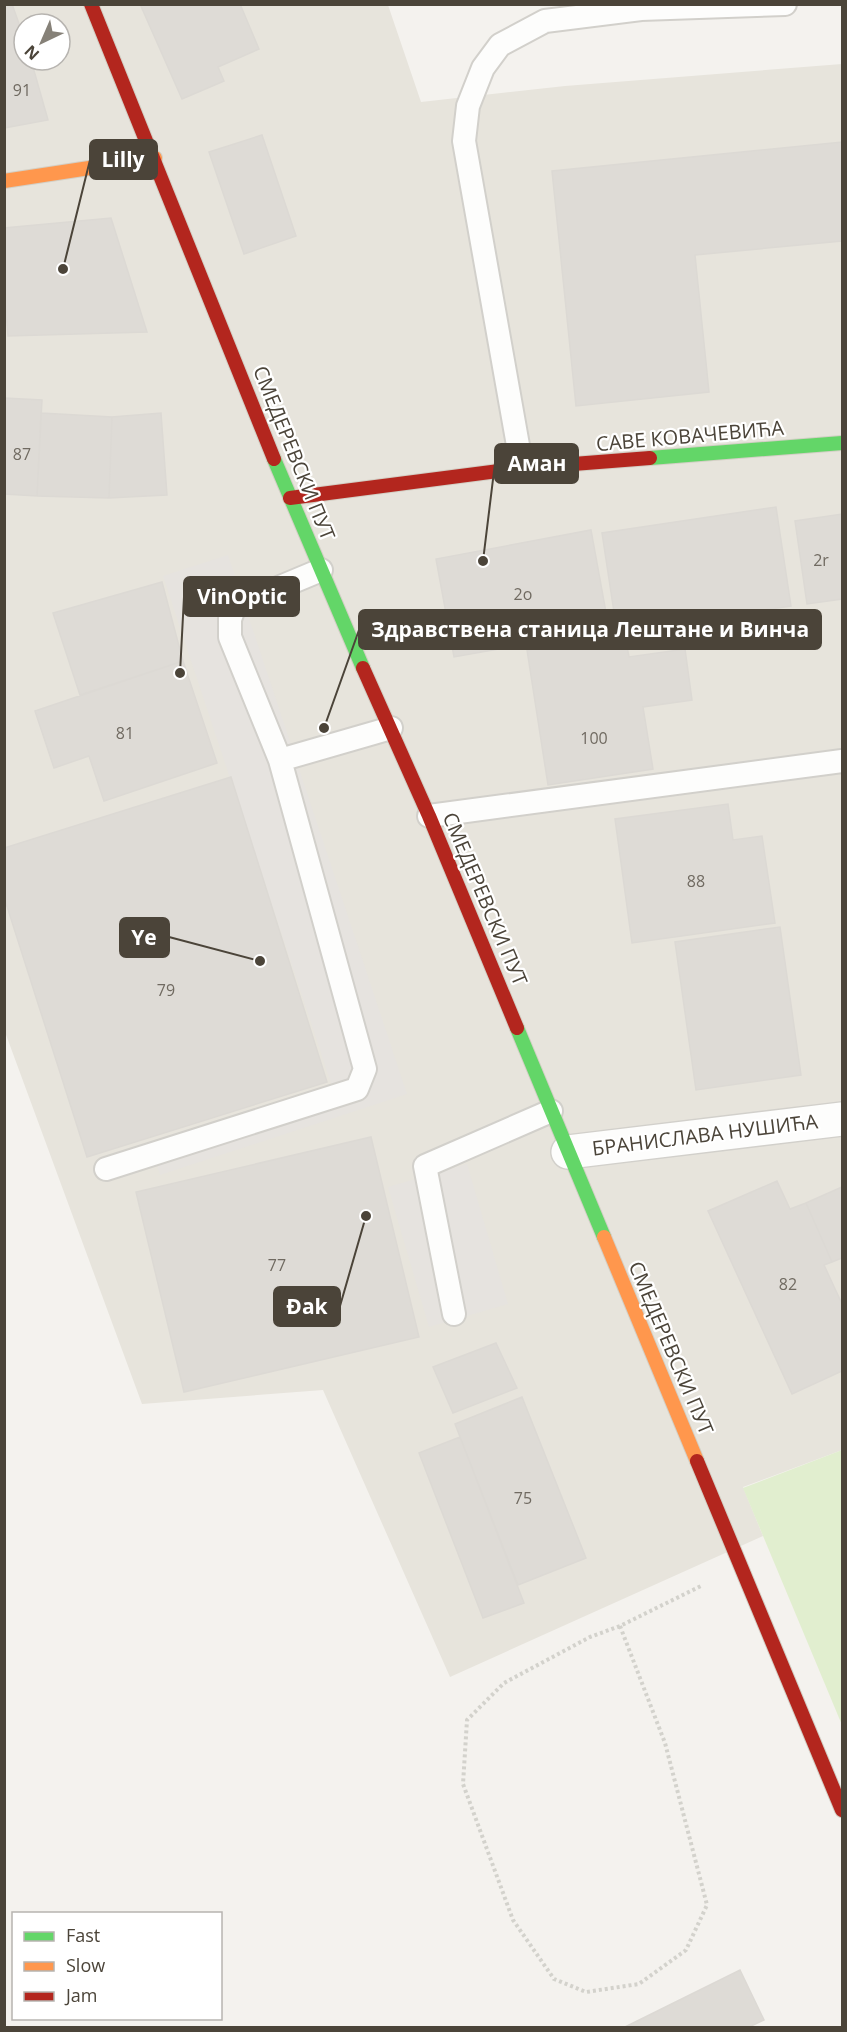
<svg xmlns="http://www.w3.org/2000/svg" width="847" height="2032" font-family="'Open Sans',sans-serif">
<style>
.residential{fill:#e7e4dc;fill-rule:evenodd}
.green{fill:#e1eecf}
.parking{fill:#e6e3df}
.building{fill:#dedbd6;stroke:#dcd9d4;stroke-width:1.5}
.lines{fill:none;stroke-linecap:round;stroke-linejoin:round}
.lane-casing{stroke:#d2d0cb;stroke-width:26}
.street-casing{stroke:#d2d0cb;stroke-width:36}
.fast-casing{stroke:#d3cfc5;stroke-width:16}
.slow-casing{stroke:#d3cfc5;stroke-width:16}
.jam-casing{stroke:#d3cfc5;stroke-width:16}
.path{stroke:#d3d2cc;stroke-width:4;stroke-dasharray:3 3;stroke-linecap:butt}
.lane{stroke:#fdfdfc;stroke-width:22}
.street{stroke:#fdfdfc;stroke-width:33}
.fast{stroke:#63d668;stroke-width:14}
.slow{stroke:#ff974d;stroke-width:14}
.jam{stroke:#b3261e;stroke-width:14}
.labels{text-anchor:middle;stroke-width:4.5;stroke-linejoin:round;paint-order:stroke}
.number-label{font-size:16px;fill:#706a61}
.street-label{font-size:20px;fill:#4b4439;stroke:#fff}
.leader{fill:none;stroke:#4b4439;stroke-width:2}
.callout-dot{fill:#4b4439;stroke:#fff;stroke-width:2}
.callout{fill:#4b4439;stroke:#4b4439;stroke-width:2}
.callout-label{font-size:21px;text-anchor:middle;font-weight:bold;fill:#fff}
</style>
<rect width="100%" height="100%" fill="#f4f2ee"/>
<path class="residential" d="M5 5H388L421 102 565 86 842 64V1450L743 1487 763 1536 450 1677 323 1390 142 1404 5 1032ZM24 24H60V60H24Z"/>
<path class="green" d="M842 1450V1725L743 1488Z"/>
<path class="parking" d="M228 555 407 1094 160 1175 151 1146 332 1086 163 576Z
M467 1164 508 1304 429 1327 388 1187Z"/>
<path class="building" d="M4 4H12L24 38V60H31L48 120 4 128Z
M140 4H240L259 49 218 67 224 81 182 99Z
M262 135 296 236 244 254 209 152Z
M842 142V241L695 255 709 392 576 406 552 171Z
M111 218 147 332 8 336 4 290V228Z
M4 398 42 400 37 496 4 494Z
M41 413 112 417 109 498 37 496Z
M161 413 167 495 109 498 112 417Z
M776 507 791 606 617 632 602 533Z
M842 514V599L807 604 795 521Z
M591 530 609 629 454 657 436 559Z
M162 582 183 661 80 695 53 613Z
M625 636 629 657 685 649 692 700 643 707 653 769 548 785 527 650Z
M183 661 217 763 104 801 89 756 54 768 35 711Z
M231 777 327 1082 87 1157 4 897V848Z
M728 804 733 840 762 836 775 923 632 943 615 819Z
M780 927 801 1075 696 1090 675 942Z
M371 1137 419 1337 184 1392 136 1192Z
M777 1181 790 1209 806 1203 832 1262 824 1265 842 1304V1371L792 1394 708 1211Z
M842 1187V1258L832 1262 806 1203Z
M496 1343 517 1388 453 1413 433 1367Z
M522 1397 586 1558 518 1585 455 1424Z
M460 1437 524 1603 483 1618 419 1453Z
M740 1970 764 2020 747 2028H623Z"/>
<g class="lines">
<g class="lane-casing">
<path id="lane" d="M522 468 464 141 468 106 483 68 500 45 545 21 641 9 785 4
M280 760 230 637V619L235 606 321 570
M429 816 842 761
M106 1169 357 1089 365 1069 280 760 391 728
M454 1314 425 1166 551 1111"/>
</g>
<g class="street-casing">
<path id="street" d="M568 1152 842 1119"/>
</g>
<g class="fast-casing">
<path id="fast" d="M650 458 842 443
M274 459 363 668
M517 1028 604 1237"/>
</g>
<g class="slow-casing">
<path id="slow" d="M4 181 155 158
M604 1237 697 1461"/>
</g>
<g class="jam-casing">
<path id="jam" d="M91 4 274 459
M290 498 522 468 650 458
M363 668 429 816 517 1028
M697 1461 842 1810"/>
</g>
<path class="path" d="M620 1626 665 1743 707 1905 686 1950 639 1984 586 1992 554 1979 513 1920 463 1784 467 1720 504 1683 590 1637 620 1626 703 1585"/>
<use href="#lane" class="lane"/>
<use href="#street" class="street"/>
<use href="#fast" class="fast"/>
<use href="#slow" class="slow"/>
<use href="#jam" class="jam"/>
</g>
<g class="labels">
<g class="number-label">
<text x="22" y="96">91</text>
<text x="22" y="460">87</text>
<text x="821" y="566">2r</text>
<text x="523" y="600">2o</text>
<text x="125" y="739">81</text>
<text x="594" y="744">100</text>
<text x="696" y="887">88</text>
<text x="166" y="996">79</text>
<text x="277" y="1271">77</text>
<text x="788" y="1290">82</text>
<text x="523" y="1504">75</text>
</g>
<g class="street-label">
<text transform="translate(690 436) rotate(-5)" y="7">САВЕ КОВАЧЕВИЋА</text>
<text transform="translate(294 453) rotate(68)" y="7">СМЕДЕРЕВСКИ ПУТ</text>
<text transform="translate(485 899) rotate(67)" y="7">СМЕДЕРЕВСКИ ПУТ</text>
<text transform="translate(705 1135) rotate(-7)" y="7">БРАНИСЛАВА НУШИЋА</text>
<text transform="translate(671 1348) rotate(67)" y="7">СМЕДЕРЕВСКИ ПУТ</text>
</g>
</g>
<path class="leader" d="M63 269L90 160M483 561L495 463M180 673L184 597M324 728L359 630M260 961L169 937M366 1216L340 1306"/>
<g class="callout-dot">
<circle cx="63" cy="269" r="6"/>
<circle cx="483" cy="561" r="6"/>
<circle cx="180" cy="673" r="6"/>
<circle cx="324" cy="728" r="6"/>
<circle cx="260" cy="961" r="6"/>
<circle cx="366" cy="1216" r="6"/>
</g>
<g class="callout">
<rect x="90" y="140" width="67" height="39" rx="6"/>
<rect x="495" y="444" width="83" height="39" rx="6"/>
<rect x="184" y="577" width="115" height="39" rx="6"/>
<rect x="359" y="610" width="462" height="39" rx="6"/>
<rect x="120" y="918" width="49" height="39" rx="6"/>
<rect x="274" y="1287" width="66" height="39" rx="6"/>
</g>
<g class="callout-label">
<text x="123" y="167">Lilly</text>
<text x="537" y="471">Аман</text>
<text x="242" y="604">VinOptic</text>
<text x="590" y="637">Здравствена станица Лештане и Винча</text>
<text x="144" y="945">Ye</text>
<text x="307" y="1314">Đak</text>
</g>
<rect width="847" height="2032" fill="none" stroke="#4b4439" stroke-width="12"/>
<rect x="12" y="1912" width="210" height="108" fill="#ffffff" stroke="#b7b4b0" stroke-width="1.5"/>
<rect x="24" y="1932" width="30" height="9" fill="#63d668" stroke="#b7b4b0" stroke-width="1.5"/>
<text x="66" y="1942" font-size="18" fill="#4b4439">Fast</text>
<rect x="24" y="1962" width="30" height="9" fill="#ff974d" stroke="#b7b4b0" stroke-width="1.5"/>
<text x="66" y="1972" font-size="18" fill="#4b4439">Slow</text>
<rect x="24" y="1992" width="30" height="9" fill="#b3261e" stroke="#b7b4b0" stroke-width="1.5"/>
<text x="66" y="2002" font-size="18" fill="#4b4439">Jam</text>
<g transform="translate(42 42) rotate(224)"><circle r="28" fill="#ffffff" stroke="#b7b4b0" stroke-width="1.5"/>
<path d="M0-4.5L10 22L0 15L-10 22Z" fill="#868178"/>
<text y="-9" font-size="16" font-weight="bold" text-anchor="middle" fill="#4b4439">N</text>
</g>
</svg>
